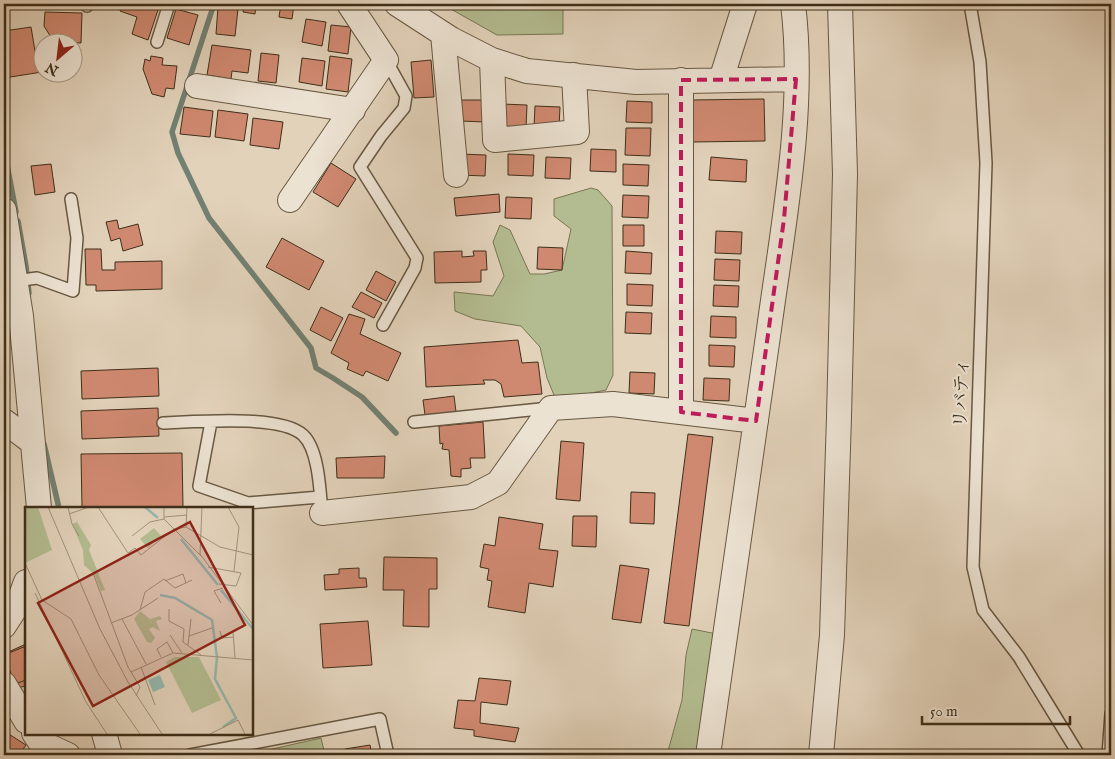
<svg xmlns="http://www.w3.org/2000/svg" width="1115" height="759" font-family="'IM FELL English','Noto Serif JP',serif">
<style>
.green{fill:#b3bc90;stroke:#787654}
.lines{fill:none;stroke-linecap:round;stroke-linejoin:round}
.stream{stroke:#728173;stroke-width:5.5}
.building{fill:#d08971;stroke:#3e2f19}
.service-casing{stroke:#675841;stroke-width:14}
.minor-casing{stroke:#675841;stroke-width:26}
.service{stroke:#ece2d2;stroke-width:11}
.minor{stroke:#ece2d2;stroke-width:24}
.marked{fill:none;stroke:#c2185b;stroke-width:4;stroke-dasharray:10 6;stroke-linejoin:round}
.labels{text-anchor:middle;stroke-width:4;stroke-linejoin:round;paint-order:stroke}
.street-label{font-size:18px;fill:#3e2f19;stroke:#ece2d2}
.inset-river{fill:none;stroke:#95b8af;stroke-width:2.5}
.inset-road{fill:none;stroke:#a0917a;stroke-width:1}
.view{fill:#8f2418;fill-opacity:0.15;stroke:#8f2418;stroke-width:2.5}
.inset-edge{fill:none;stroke:#3e2f19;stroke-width:2.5}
</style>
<rect width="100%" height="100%" fill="#e2d2ba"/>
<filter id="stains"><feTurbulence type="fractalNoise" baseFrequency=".004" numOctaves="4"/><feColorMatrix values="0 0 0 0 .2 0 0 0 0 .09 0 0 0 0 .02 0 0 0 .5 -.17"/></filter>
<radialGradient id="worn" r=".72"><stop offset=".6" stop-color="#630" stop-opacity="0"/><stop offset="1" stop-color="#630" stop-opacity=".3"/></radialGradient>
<path class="green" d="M442 4H563V34L497 35Z
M591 188 598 190 612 206 613 375 606 390 556 400 547 378 540 347 521 326 475 319 455 311 454 292 493 296 504 276 493 242 500 225 510 230 530 274H544L562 270 571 229 554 216V199Z
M692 629 717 634 704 755H667L682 700 686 655Z
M321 738 325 755H246Z"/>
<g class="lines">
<path class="stream" d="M214 4 172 132 178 153 209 218 311 348 316 368 333 378 362 397 396 433
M4 149 16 212
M18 221 26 266 29 293
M44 444 59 508"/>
</g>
<path class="building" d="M122 4H160L148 40 132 34 137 17 120 11Z
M245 4H256L255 14 243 12Z
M281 4H294L292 19 279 17Z
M218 7 238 9 235 36 216 34Z
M176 9 198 15 189 45 167 38Z
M45 12 82 13 81 43 54 42 44 26Z
M306 19 326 22 322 46 302 42Z
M331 25 351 27 348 54 328 51Z
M31 27 36 57 42 56V72L4 78V31Z
M212 45 251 50 248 73 232 71 231 79 207 75Z
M261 53 279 55 276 83 258 81Z
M151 56 163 58 162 65 177 66 174 89 166 88 164 97 152 94 143 69 145 59 150 61Z
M330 56 352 59 348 92 326 89Z
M302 58 325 61 322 86 299 82Z
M431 60 434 97 414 98 411 62Z
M764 99 765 141 692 142 691 100Z
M461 100H486L485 122 460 121Z
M627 101 652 102V123L626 122Z
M501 104 527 105 526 127 500 126Z
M535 106 560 107 559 128 534 127Z
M184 107 213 111 210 137 180 134Z
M218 110 248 114 244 141 215 137Z
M253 118 283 122 279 149 250 145Z
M626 128H651L650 156 625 155Z
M591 149 616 150V172L590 171Z
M460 154 486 155 485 176 459 175Z
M508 154 534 155 533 176 508 175Z
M546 157 571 158 570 179 545 178Z
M711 157 747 160 746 182 709 180Z
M331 163 356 179 338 207 313 192Z
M51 164 55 192 35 195 31 166Z
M623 164 649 165 648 186 623 185Z
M499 194 500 212 456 216 454 198Z
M623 195 649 196 648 218 622 217Z
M506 197 532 198 531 219 505 218Z
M117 220 119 229 138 224 143 245 123 251 120 238 111 241 106 222Z
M623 225H644V246H623Z
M716 231 742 232 741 254 715 253Z
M282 238 324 261 309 290 266 267Z
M538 247 563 248 562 270 537 269Z
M85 249H101L102 270H115V262L162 261V289L96 291V285H86Z
M462 251V257L474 256 473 251H486L487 270H481V282L435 283 434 252Z
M626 251 652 253 651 274 625 273Z
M715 259 740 260 739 281 714 280Z
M376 271 396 282 386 301 366 290Z
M627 284 653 285 652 306 627 305Z
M714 285 739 286 738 307 713 306Z
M361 292 382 303 374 318 352 307Z
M321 307 343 318 331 341 310 330Z
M626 312 652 313 651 334 625 333Z
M349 314 365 319 360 334 401 353 388 381 366 371 363 376 347 369 349 363 331 353Z
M711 316 736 317V338L710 337Z
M518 340 522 363 538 362 542 394 504 397 501 384 495 380H483L485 384 426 387 424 347Z
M709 345 735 346 734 367 709 366Z
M158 368 159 396 82 399 81 371Z
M630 372 655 373 654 394 629 393Z
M4 378 9 382 4 389Z
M704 378 730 379 729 401 703 400Z
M454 396 456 412 425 415 423 400Z
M158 408 159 436 82 439 81 411Z
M483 422 485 458H470L471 468 461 469V477L451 476 449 450 442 449 443 443 440 444 439 426Z
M688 434 713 437 689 626 664 623Z
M561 441 584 443 580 501 556 499Z
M182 453 183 507 82 508 81 454Z
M385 456 384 478H337L336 458Z
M631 492 655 493 654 524 630 523Z
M573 516H597L596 547 572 546Z
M499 517 543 524 539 549 558 551 553 587 529 583 525 613 488 607 492 581 487 580 489 569 480 567 484 544 495 546Z
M384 557 437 558V589H429V627L403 626 404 590H383Z
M620 565 649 569 641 623 612 619Z
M359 568V578H366L367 587 325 590 324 575 339 574V569Z
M368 621 372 665 323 668 320 624Z
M26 644V689L25 686 15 689 4 658V654Z
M26 646V680L15 684 4 655Z
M479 678 511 681 507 705 481 702 480 723 519 728 515 742 474 736V730L454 728 458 700 475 701Z
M4 731 26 745 19 755H4Z
M370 745 372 755H346L345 749Z"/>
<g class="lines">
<g class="service-casing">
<path id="service" d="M970 4 980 62 986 163 973 567 983 610 1019 657 1079 755
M87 6V4
M157 42 169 4
M15 281 37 278 73 291 77 238 71 199
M383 325 415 268 417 258 360 167 381 136 404 108 406 96 386 60
M211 422 199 486 248 503 320 497
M414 422 550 408
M163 423C194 422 281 414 303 435 319 450 320 492 322 513
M190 755 380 719 388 755
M1108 755 1111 714"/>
</g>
<g class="minor-casing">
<path id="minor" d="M397 4 451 39 492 60 527 71 636 82 796 79
M443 34 456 175
M492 60 495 140 577 132 574 75
M681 80V412
M721 80 745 4
M197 86 353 110
M290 200 386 60 349 4
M4 210 21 316 39 508
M4 421 32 442
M322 513 471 497 498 483 551 408 613 404 756 421
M4 626 17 606 26 582
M4 684 26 721
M34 733 40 742 68 755
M104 733 110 755
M708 755C728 613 748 471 769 329 783 225 806 109 793 4
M821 755 832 635 839 417 845 174 840 4"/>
</g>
<use href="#service" class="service"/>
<use href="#minor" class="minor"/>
</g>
<path class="marked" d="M796 79 784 219 756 421 681 412V80Z"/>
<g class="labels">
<g class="street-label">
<text transform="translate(961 393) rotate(-88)" y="6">リバティ</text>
</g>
</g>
<g transform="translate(25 507)">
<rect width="228" height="228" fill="#e2d2ba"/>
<path d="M0 0H13L27 43 0 56ZM52 15 66 38 64 43 80 83 76 84 69 67 59 58 58 43 47 17ZM129 21 136 29 123 41 115 32ZM115 104 125 112 135 109 137 112 131 114 135 124 128 120 124 122 130 131 126 136 122 135 109 112ZM150 150H174L196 193 167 206 141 155Z" fill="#b3bc90"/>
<path d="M135 168 140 180 128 185 123 173Z" fill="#95b8af"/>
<path class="inset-river" d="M120 0 133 11M156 32 193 78M196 83 228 122M135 88 150 91 187 113 192 150 190 172 211 211 198 220"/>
<path class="inset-road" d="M23 0 75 122 103 175 137 227M43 0 47 17 54 29M73 0 103 46 110 41 116 48 149 22 161 20 195 40 228 48M139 0V12L176 49M177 0 175 47 228 118M203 0 214 20 209 64M44 7 64 0M139 10 162 8M161 20 162 0M107 29 125 15 139 12M0 56 17 93 46 112 74 168 115 227M183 60 216 66 211 79 194 77M68 66 103 160 115 180 111 189M140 74 158 67 161 76M10 86 61 195 82 227M196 96 189 84 198 81M144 102V114L159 122 158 135 176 148M115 103 120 85 139 72 150 81 167 73M97 112 121 157M86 116 107 108 133 91M195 124 197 131 209 130M208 124 210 151M145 128 157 146M164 129 187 121M163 138 166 112M136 150 132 142 142 135 148 146M116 160 130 198M106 165 148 146 228 153M185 227 213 213 220 227"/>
<path class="view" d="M165 15 220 118 68 199 13 96Z"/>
<rect width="228" height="228" class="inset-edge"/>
</g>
<rect width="1115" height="759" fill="none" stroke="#e2d2ba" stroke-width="20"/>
<rect x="5" y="5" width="1105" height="749" fill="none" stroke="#3e2f19" stroke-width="2.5"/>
<rect x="10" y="10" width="1095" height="739" fill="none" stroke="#3e2f19"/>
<g transform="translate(58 58) rotate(208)"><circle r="24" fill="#ece2d2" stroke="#a69a88"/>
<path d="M0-4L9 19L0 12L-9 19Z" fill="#8f2418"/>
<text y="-8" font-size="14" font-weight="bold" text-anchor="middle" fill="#3e2f19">N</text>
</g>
<path d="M922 716v8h148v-8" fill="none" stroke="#3e2f19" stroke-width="2.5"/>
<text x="930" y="716" font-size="15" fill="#3e2f19" stroke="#ece2d2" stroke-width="4" paint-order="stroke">50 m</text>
<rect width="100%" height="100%" filter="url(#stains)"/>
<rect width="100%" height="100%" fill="url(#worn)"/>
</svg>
